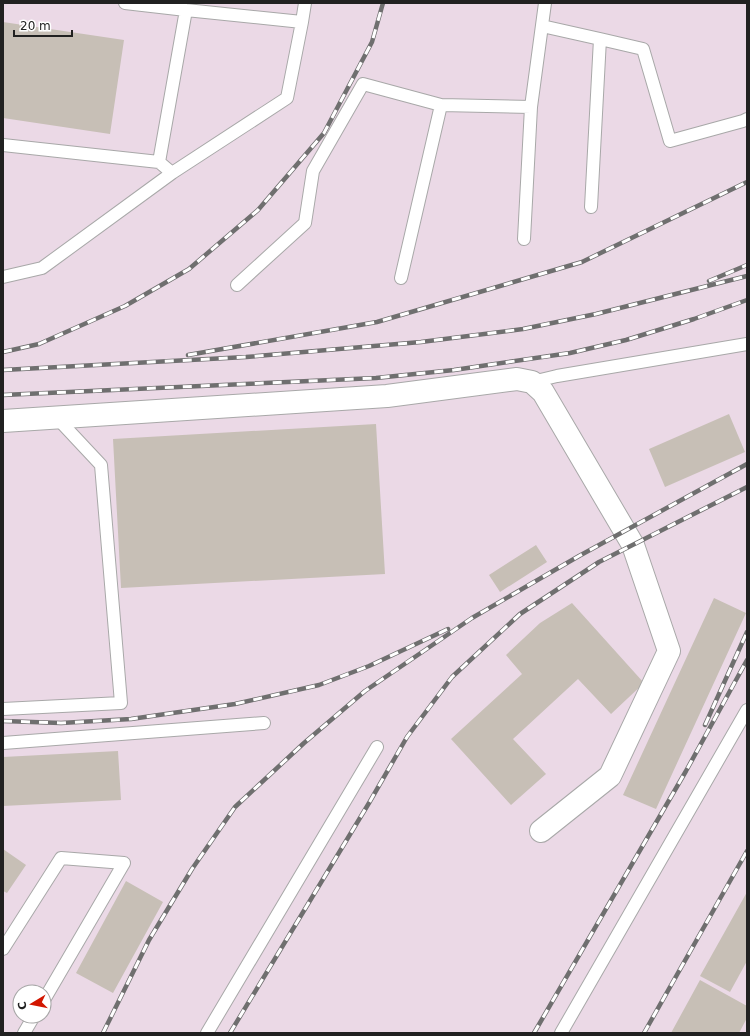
<svg xmlns="http://www.w3.org/2000/svg" width="750" height="1036" font-family="'DejaVu Sans',sans-serif">
<style>
.industrial{fill:#ebd9e6;fill-rule:evenodd}
.building{fill:#c7bfb6}
.lines{fill:none;stroke-linecap:round;stroke-linejoin:round}
.service-casing{stroke:#a8a8a8;stroke-width:14}
.minor-casing{stroke:#a8a8a8;stroke-width:24}
.service{stroke:#fff;stroke-width:12}
.minor{stroke:#fff;stroke-width:22}
.rail-casing{stroke:#6f6f6f;stroke-width:4.5}
.rail{stroke:#fff;stroke-width:3;stroke-dasharray:9;stroke-linecap:butt}
</style>
<rect width="100%" height="100%" fill="#f2efe7"/>
<path class="industrial" d="M3 3H747V1033H3ZM20 992H44V1016H20Z"/>
<path class="building" d="M3 22 124 40 110 134 3 118Z
M729 414 745 452 665 487 649 449Z
M376 424 385 574 121 588 113 439Z
M536 545 547 562 500 592 489 575Z
M714 598 746 613 656 809 623 795Z
M572 603 644 683 611 714 578 679 513 739 546 774 511 805 451 739 522 674 506 655 540 623Z
M118 751 121 800 3 806V757Z
M3 849 26 865 7 893 3 891Z
M126 881 163 902 113 993 76 973Z
M747 892V961L730 992 700 976Z
M700 980 747 1006V1018L739 1033H671Z"/>
<g class="lines">
<g class="service-casing">
<path id="service" d="M125 3 186 10
M542 26 600 39
M3 145 159 162
M172 173 287 98 302 22
M591 207 600 39 643 49 670 141 743 121 747 119
M524 239 531 107 545 3
M3 277 42 268 172 173 159 162 186 10 302 22 305 3
M401 278 441 105
M237 285 305 223 313 171 363 84 441 105 531 107
M532 382 557 376 747 344
M3 709 121 703 101 465 57 418
M3 743 264 723
M3 949 61 858 124 863 44 1000
M24 1033 34 1016
M207 1033 377 747
M561 1033 747 710"/>
</g>
<g class="minor-casing">
<path id="minor" d="M3 421 387 396 517 379 532 382 543 392 633 545 669 651 610 776 541 831"/>
</g>
<use href="#service" class="service"/>
<use href="#minor" class="minor"/>
<g class="rail-casing">
<path id="rail" d="M709 281 747 265
M3 352 39 344 125 306 189 269 258 210 324 133 372 42 383 3
M188 355 377 322 582 262 747 182
M3 370 246 357 421 342 523 329 596 314 747 276
M3 395 376 378 454 370 570 353 626 340 694 319 747 300
M3 721 61 723 131 719 235 704 319 685 369 666 448 629
M705 725 747 632
M103 1033 149 940 192 869 235 807 304 743 365 691 472 618 579 556 747 464
M230 1033 369 803 407 737 452 677 520 614 599 562 747 487
M534 1033 686 771 747 660
M644 1033 747 851"/>
</g>
<use href="#rail" class="rail"/>
</g>
<rect width="750" height="1036" fill="none" stroke="#212121" stroke-width="8"/>
<g transform="translate(32 1004) rotate(260)"><circle r="19" fill="#ffffff" stroke="#a6a6a6"/>
<path d="M0-3L7 15L0 10L-7 15Z" fill="#d21600"/>
<text y="-6" font-size="11" font-weight="bold" text-anchor="middle" fill="#212121">С</text>
</g>
<path d="M14 30v6h58v-6" fill="none" stroke="#212121" stroke-width="2"/>
<text x="20" y="30" font-size="12" fill="#212121" stroke="#ffffff" stroke-width="3" paint-order="stroke">20 m</text>
</svg>
